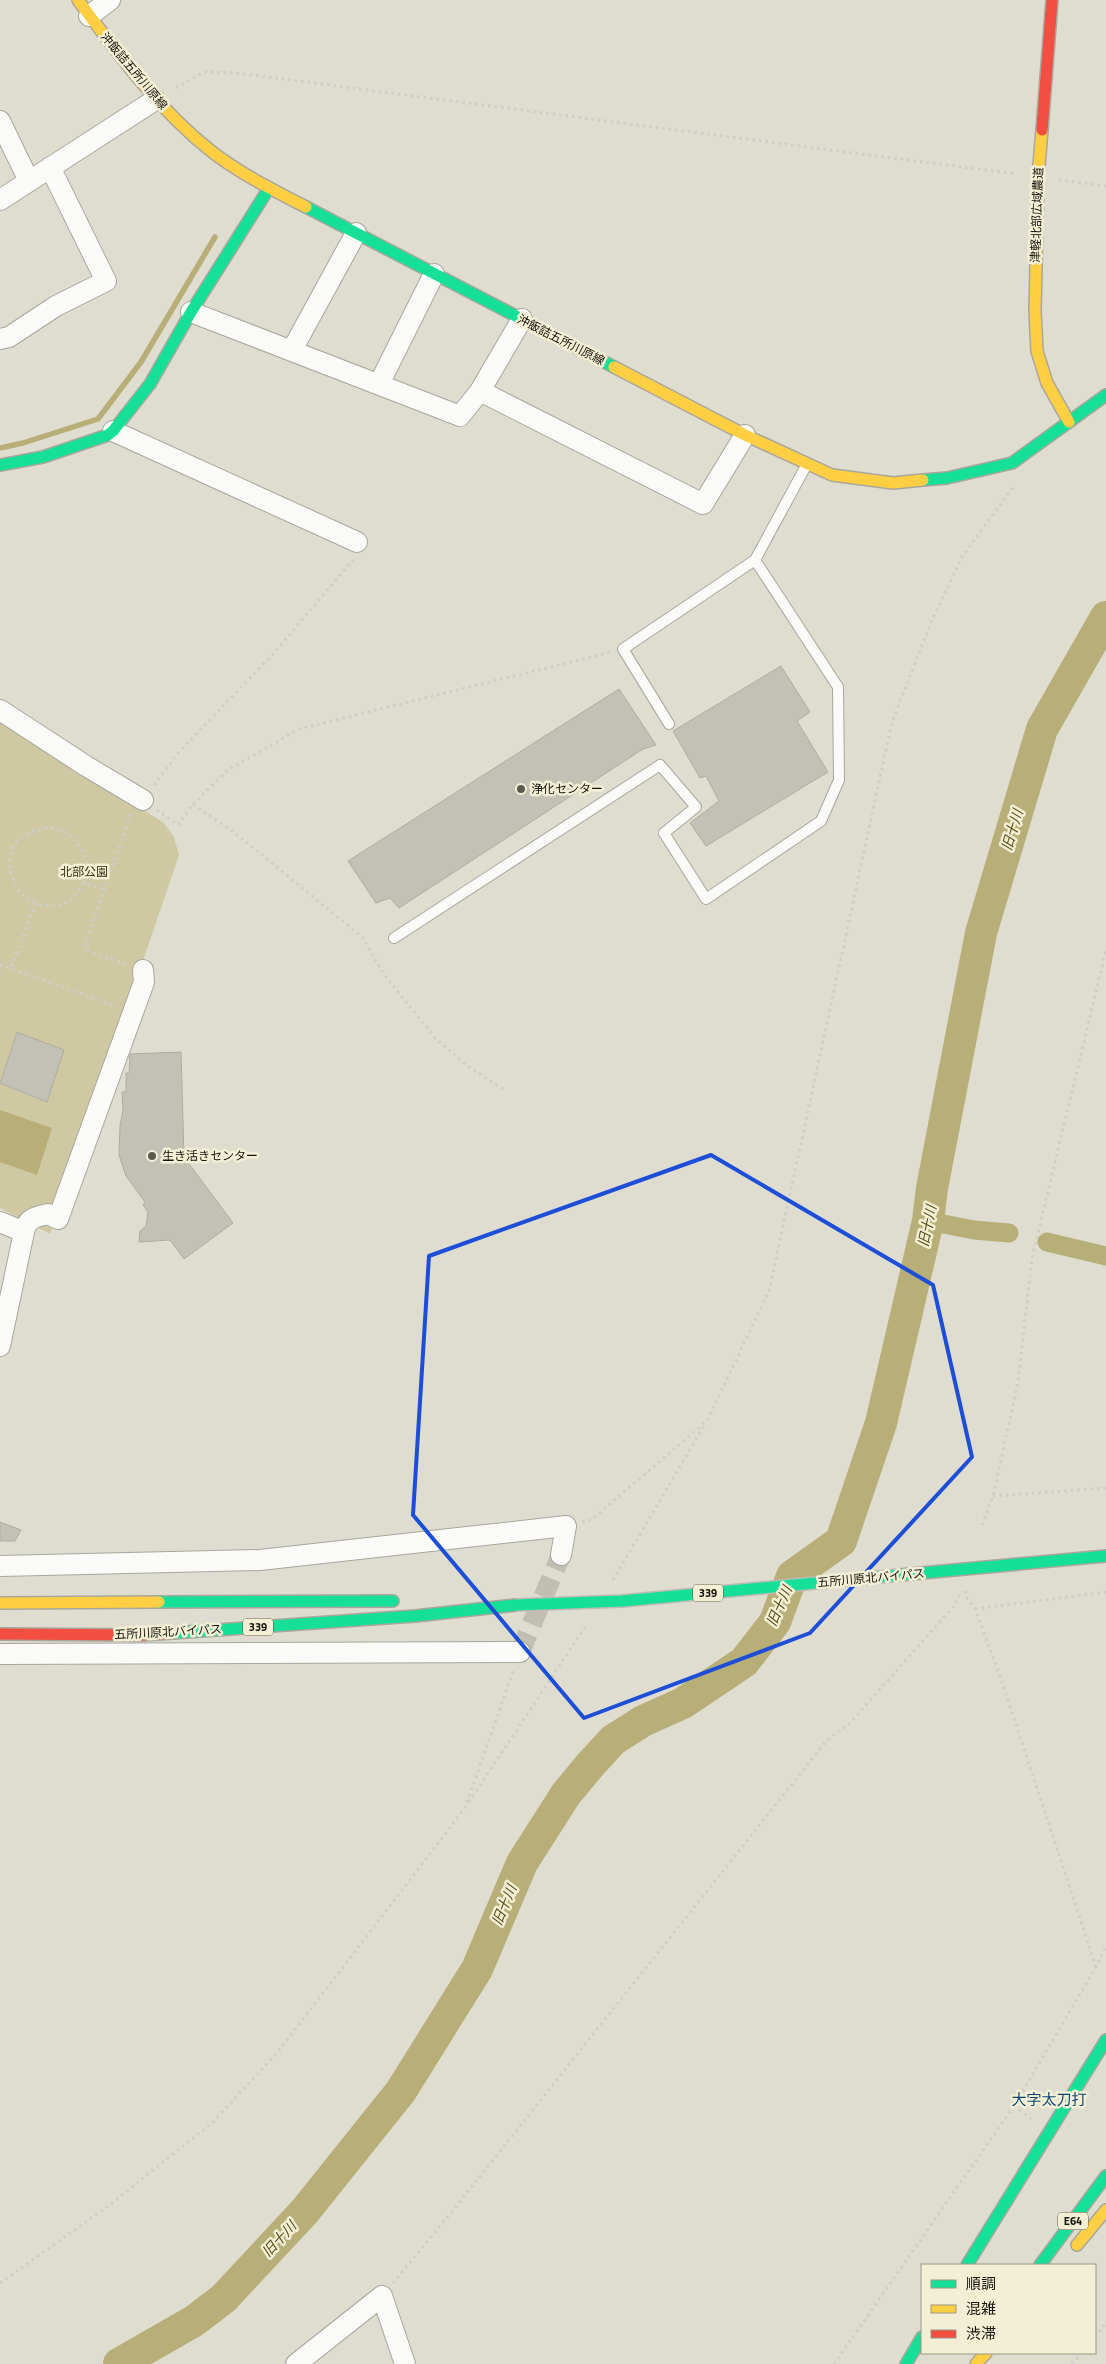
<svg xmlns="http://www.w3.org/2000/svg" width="1106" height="2364" font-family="'Titillium Web','Noto Sans JP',sans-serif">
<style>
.green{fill:#cec9a3}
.water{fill:#b7ae78}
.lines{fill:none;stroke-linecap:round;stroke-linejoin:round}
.stream{stroke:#b7ae78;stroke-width:5.5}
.canal{stroke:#b7ae78;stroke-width:19}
.river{stroke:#b7ae78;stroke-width:32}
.building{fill:#c3c1b6;stroke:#afada2}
.street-tunnel{stroke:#c1bfb2;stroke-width:20;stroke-dasharray:20 10;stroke-linecap:butt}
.lane-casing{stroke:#a9a79c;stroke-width:12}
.street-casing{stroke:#a9a79c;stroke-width:22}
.fast-casing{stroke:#a9a79c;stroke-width:14}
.slow-casing{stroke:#a9a79c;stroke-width:14}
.jam-casing{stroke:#a9a79c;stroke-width:14}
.path{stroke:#cecec9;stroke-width:3;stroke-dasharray:2.5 4;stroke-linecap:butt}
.lane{stroke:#fafaf8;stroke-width:10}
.street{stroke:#fafaf8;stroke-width:20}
.fast{stroke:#16e098;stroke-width:11}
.slow{stroke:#ffcf43;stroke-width:11}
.jam{stroke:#f24e42;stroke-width:11}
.fast-bridge-casing{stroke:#bcbbb4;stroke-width:14;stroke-linecap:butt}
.fast-bridge{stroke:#16e098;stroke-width:11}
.marked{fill:none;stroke:#1d4ed8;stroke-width:4;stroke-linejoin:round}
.poi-dot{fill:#5c5a50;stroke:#f3efd5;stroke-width:2}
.labels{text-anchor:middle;stroke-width:5;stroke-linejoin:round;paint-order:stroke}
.shield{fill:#f3efd5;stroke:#585648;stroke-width:1}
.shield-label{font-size:11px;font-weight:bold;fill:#15140b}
.street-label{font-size:12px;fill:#15140b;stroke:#f3efd5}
.poi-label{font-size:12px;fill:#15140b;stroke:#f3efd5;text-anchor:start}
.park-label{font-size:12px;fill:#363111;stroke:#f3efd5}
.water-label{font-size:14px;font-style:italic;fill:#554c14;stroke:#f3efd5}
.quarter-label{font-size:15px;fill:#0d4576;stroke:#f3efd5}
</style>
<rect width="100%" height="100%" fill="#dfddcf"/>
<path class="green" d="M0 719 164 823 174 837 179 855 50 1234 0 1208Z"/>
<path class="water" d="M0 1110 52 1128 37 1175 0 1162Z"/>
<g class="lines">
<path class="stream" d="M0 448 23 443 98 419 141 362 215 237"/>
<path class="canal" d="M928 1221 974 1230 1009 1233
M1047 1242 1106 1256"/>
<path class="river" d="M119 2364 194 2321 224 2298 305 2211 401 2091 477 1969 522 1863 566 1794 591 1764 613 1740 643 1721 683 1703 744 1662 775 1622 792 1576 841 1541 881 1423 928 1221 932 1188 981 933 1042 729 1106 617"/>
</g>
<path class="building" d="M781 666 810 712 797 721 828 772 706 846 690 823 719 801 706 776 700 778 673 731Z
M619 689 656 745 643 749 399 908 390 898 376 903 348 861Z
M17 1032 64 1050 47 1102 0 1083Z
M181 1052 184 1157 233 1223 184 1259 170 1240 139 1242 140 1231 146 1226 148 1212 143 1205 145 1202 126 1176 119 1155 120 1126 123 1110 122 1092H126V1073H129L130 1054Z
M0 1522 21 1530 15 1541H0Z"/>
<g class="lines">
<path class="street-tunnel" d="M520 1652 561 1555"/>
<g class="lane-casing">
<path id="lane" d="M669 724 623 649 755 560
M394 938 660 765 696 807 664 833 706 899 821 821 839 780 838 687 755 560 807 464"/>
</g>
<g class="street-casing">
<path id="street" d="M89 16 110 0
M0 121 29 181
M0 200 155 100
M191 312 460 416 480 391 522 319
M0 339 9 337 56 306 106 281 50 167
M292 350 356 233
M379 384 434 274
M480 391 703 504 745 435
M113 431 357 542
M0 710 86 766 143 800
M0 1222 24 1232 0 1346
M24 1232C27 1218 35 1217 48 1214L58 1219 144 982 143 970
M0 1566 260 1560 566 1526 561 1555
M0 1654 520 1652
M296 2364 382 2296 405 2364"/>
</g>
<g class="fast-casing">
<path id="fast" d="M306 207 614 367
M0 465 43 457 108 435 113 431 150 384 191 312 269 188
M923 480 947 478 1012 463 1106 395
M900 1575 1106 1556
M159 1602 393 1601
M173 1633 415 1616 516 1605
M967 2265 1106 2040
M1040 2265 1106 2176
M906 2364 922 2337"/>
</g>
<g class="slow-casing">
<path id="slow" d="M78 0C118 54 158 109 211 151 239 173 273 190 306 207
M1042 130 1038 177 1035 311 1037 351 1047 383 1069 422
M614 367 745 435 832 475 893 483 923 480
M0 1603 159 1602
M1077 2245 1106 2210
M976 2364 986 2353"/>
</g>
<g class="jam-casing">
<path id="jam" d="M1042 130 1052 0
M0 1634 142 1635 173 1633"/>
</g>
<path class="path" d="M176 88 204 72 236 73 1016 174
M1059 180 1106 186
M154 785 179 752 274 653 353 560
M193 804 228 770 299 729 611 652
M157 810 178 825 193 804 239 836 363 938 383 973 436 1039 469 1067 503 1089
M84 883C81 888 77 894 72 899 58 912 28 905 18 889 4 868 6 839 35 831 40 830 48 827 53 828 79 834 93 859 84 883L104 889
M35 903 11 969 116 1006
M126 964 91 952 86 948V942L131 813
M0 965 11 969
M993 1496 1106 1488
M582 1522 591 1520 707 1421 769 1291 892 722 932 620 962 557 1013 487
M982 1525 993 1496 1018 1383 1032 1258 1106 950
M613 1580 705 1424
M965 1591 967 1598 975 1609 1000 1676 1096 1967
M975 1609 1106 1592
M469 1802 587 1624
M1014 2106 1031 2119
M0 2283 107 2207 212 2123 277 2053 465 1808 514 1669
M393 2283 462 2199 828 1739 849 1724 954 1606 961 1592
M1095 2337 1106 2323
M834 2364 1014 2106 1096 1967 1106 1946
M1072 2364 1081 2353"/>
<use href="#lane" class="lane"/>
<use href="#street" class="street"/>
<use href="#fast" class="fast"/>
<use href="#slow" class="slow"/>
<use href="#jam" class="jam"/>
<g class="fast-bridge-casing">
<path id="fast-bridge" d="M516 1605 622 1601 900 1575"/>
</g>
<use href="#fast-bridge" class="fast-bridge"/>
</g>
<path class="marked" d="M711 1155 933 1285 972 1457 810 1633 584 1718 413 1515 429 1256Z"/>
<g class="poi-dot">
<circle cx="521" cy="789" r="5"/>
<circle cx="152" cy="1156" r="5"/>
</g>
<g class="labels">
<g class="shield">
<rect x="693" y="1584.5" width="30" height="17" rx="4"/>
<rect x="243" y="1618.5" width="30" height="17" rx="4"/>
<rect x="1058" y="2212.5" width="30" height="17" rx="4"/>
</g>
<g class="shield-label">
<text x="708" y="1597">339</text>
<text x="258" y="1631">339</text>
<text x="1073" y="2225">E64</text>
</g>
<g class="street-label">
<text transform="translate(134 71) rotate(50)" y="4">沖飯詰五所川原線</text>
<text transform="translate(1037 215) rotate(-88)" y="4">津軽北部広域農道</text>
<text transform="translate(561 340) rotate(27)" y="4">沖飯詰五所川原線</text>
<text transform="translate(871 1578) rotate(-5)" y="4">五所川原北バイパス</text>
<text transform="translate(168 1632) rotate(-3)" y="4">五所川原北バイパス</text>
</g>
<g class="poi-label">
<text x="531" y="793">浄化センター</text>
<text x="162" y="1160">生き活きセンター</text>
</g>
<g class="park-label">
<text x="84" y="876">北部公園</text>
</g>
<g class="water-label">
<text transform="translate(1012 830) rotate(-73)" y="5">旧十川</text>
<text transform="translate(927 1226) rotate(-78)" y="5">旧十川</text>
<text transform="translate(779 1606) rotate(-66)" y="5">旧十川</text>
<text transform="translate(504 1905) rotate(-67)" y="5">旧十川</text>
<text transform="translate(279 2239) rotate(-47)" y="5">旧十川</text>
</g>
<g class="quarter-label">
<text x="1049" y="2105">大字太刀打</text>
</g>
</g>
<rect x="921" y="2264" width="175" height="90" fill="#f3efd5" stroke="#9a9784"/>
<rect x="931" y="2280" width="25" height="8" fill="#16e098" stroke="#9a9784"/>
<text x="966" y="2289" font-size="15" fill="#15140b">順調</text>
<rect x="931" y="2305" width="25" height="8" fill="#ffcf43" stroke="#9a9784"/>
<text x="966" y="2314" font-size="15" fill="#15140b">混雑</text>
<rect x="931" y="2330" width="25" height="8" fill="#f24e42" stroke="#9a9784"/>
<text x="966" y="2339" font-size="15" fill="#15140b">渋滞</text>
</svg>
